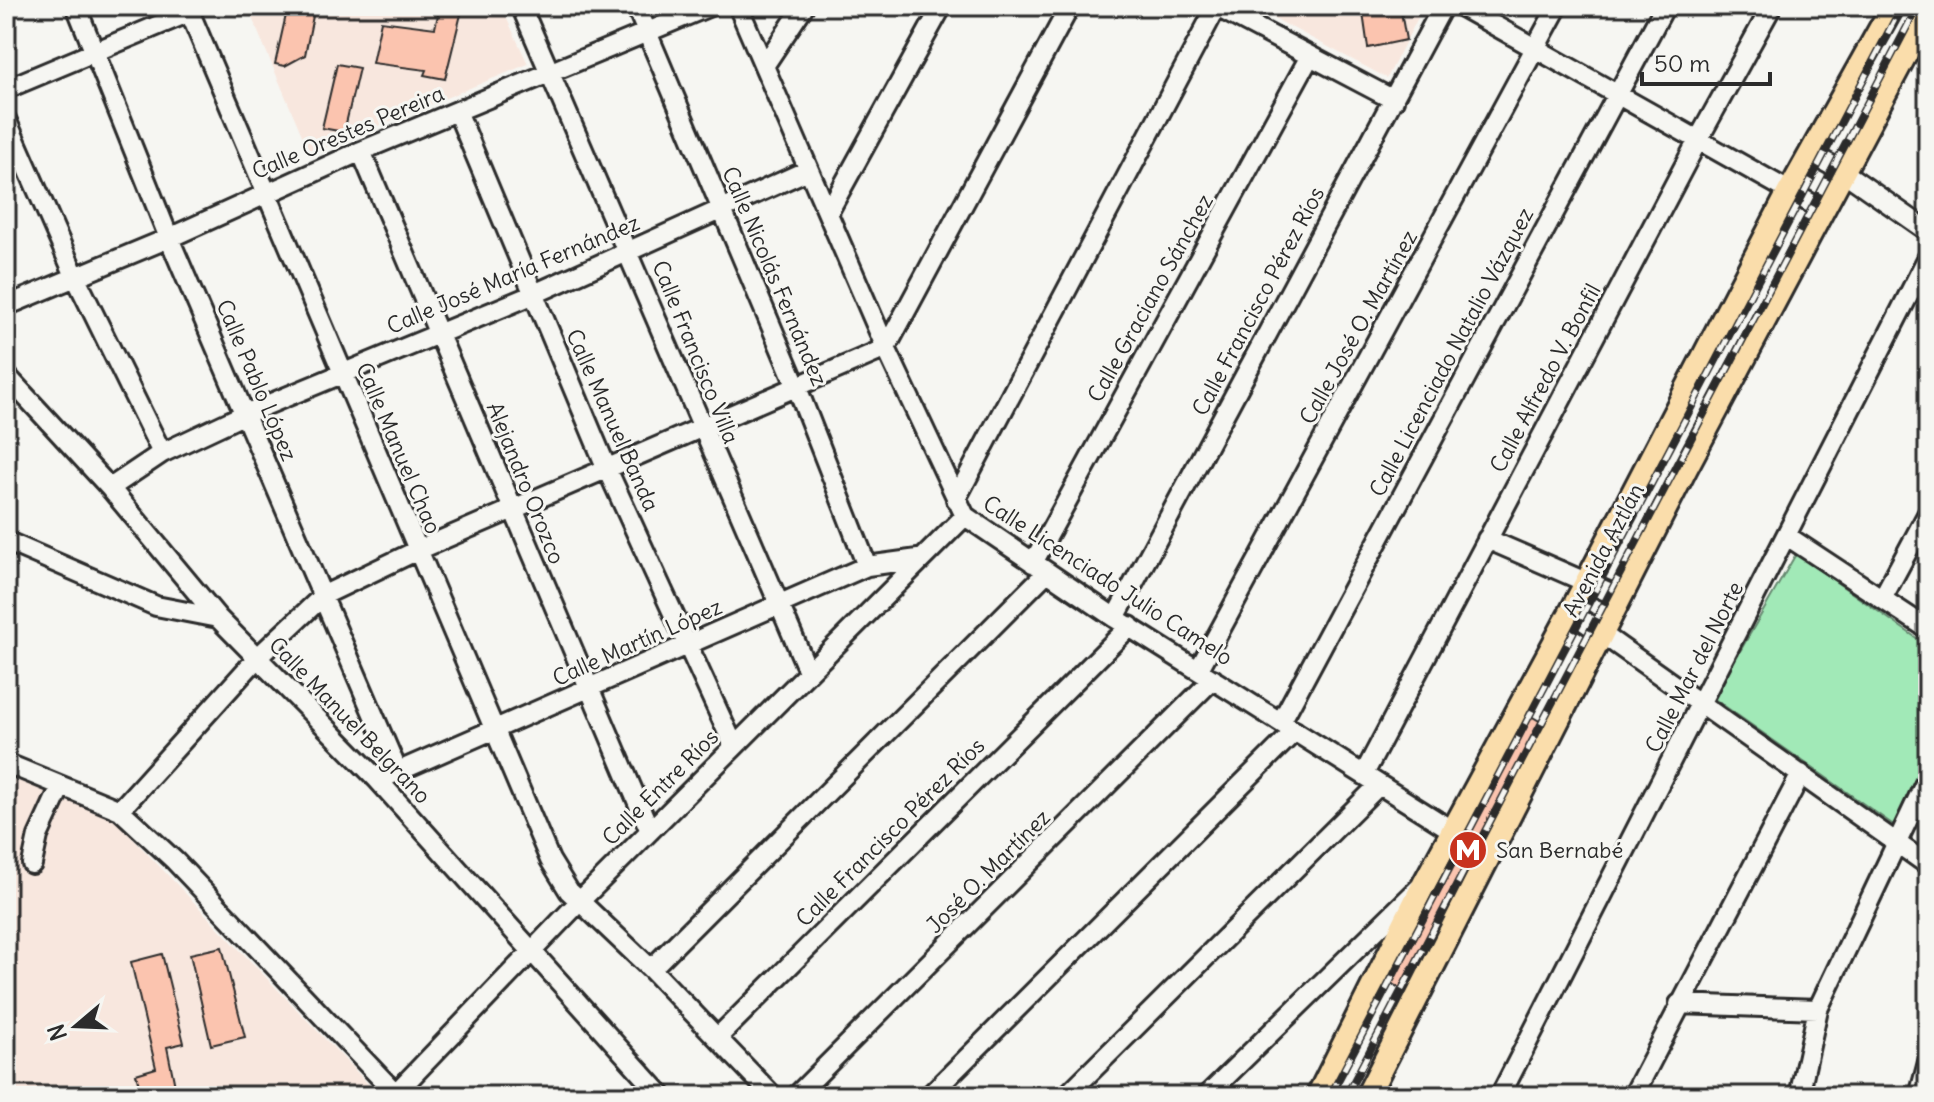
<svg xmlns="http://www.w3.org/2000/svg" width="1934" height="1102" font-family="Delius,sans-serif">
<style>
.built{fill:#f8e7de}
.green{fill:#a1e9b7;stroke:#668a71;stroke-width:2}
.building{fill:#fbc4af;stroke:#2b2b2b;stroke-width:2}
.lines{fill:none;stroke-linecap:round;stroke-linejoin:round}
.minor-casing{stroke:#2b2b2b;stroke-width:24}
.major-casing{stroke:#2b2b2b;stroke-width:28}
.minor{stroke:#f6f6f2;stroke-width:18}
.major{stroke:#faddab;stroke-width:22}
.rail-casing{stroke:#2b2b2b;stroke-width:8}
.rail{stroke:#f6f6f2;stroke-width:5;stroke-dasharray:15;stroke-linecap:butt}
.labels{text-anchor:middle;stroke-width:6;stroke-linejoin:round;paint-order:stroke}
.street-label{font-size:22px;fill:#2b2b2b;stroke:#f6f6f2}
.poi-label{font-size:22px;fill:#2b2b2b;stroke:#f6f6f2;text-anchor:start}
</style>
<rect width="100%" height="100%" fill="#f6f6f2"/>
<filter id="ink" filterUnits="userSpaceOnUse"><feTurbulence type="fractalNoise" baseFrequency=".0125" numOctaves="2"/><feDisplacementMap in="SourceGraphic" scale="16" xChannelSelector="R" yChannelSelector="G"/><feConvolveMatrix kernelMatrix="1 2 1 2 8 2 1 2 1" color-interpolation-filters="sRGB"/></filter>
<g filter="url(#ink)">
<path class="built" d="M247 6H501L528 64 310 154Z
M1251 6H1424L1387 78Z
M6 774 115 820 375 1091 370 1096H6Z"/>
<path class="green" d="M1796 554 1928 646V761L1895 826 1713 698Z"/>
<path class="building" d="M288 6 314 11 305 55 285 66 275 64Z
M440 6H463L445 79 424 75 426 70 372 63 381 21 435 28Z
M1362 6H1400L1406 40 1368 48Z
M337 64 359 68 344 132 322 128Z
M1531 716 1541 722 1405 991 1390 983Z
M222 947 245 1037 211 1045 190 954Z
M162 954 184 1043 167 1047 177 1096H142L136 1074 156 1068 131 962Z"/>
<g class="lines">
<g class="minor-casing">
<path id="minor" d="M76 6 169 238 398 772
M187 6 550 860 569 891 651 969 773 1096
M521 6 808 671
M636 6 796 385 867 566
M738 6 886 348 965 516 1115 618 1453 831
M1460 6 1821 209
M1217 7 1394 100
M764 66 804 6
M6 89 190 12
M457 111 607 469 734 746
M6 119 75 276 162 453
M361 151 650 831
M1811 154 1842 171 1928 231
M828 213 942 6
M6 306 169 238 361 151 710 6
M6 375 110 488 218 618 377 779 662 1096
M110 488 162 453 245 414 532 295 808 170
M956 499 1217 6
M1787 536 1928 629
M1487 539 1620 597
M6 541 156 606 218 618
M1033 563 1310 56
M1883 597 1928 513
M1571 612 1928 865
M1115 618 1443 6
M1199 669 1558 6
M1281 722 1665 6
M6 763 120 810 175 861 398 1096
M1364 774 1698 140 1772 6
M390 775 867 566 918 559
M120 810 258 657 324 595 416 551 886 348 1070 6
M32 864 38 836 61 786
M651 969 1047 572
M1679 1004 1818 1009
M718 1037 1130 626
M393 1096 580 901 965 516
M796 1096 1213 679
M929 1096 1295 731
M1066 1096 1379 785
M1206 1096 1419 888
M1500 1096 1928 257
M1633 1096 1801 774
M1799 1096 1818 1009 1928 777
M1919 1096 1928 1062"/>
</g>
<g class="major-casing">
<path id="major" d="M1318 1096 1425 882 1571 612 1789 192 1893 6
M1367 1096 1686 468 1928 12"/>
</g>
<use href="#minor" class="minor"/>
<use href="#major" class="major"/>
<g class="rail-casing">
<path id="rail" d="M1330 1096 1902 6
M1346 1096 1918 6"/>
</g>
<use href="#rail" class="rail"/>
</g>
</g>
<defs>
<g id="metro-disc" transform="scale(2)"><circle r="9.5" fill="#c8321e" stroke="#f6f6f2"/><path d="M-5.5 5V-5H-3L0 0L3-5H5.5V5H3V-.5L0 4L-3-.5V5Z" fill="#fff"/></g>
</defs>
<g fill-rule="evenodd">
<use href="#metro-disc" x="1468" y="850"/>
</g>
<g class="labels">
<g class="street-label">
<text transform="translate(348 132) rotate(-23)" y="8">Calle Orestes Pereira</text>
<text transform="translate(513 274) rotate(-23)" y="8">Calle José María Fernández</text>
<text transform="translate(775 276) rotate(67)" y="8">Calle Nicolás Fernández</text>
<text transform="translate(1150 298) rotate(-61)" y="8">Calle Graciano Sánchez</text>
<text transform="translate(1258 301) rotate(-62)" y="8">Calle Francisco Pérez Ríos</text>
<text transform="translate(1358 327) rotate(-61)" y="8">Calle José O. Martínez</text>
<text transform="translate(696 352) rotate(68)" y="8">Calle Francisco Villa</text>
<text transform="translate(1451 352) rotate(-62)" y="8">Calle Licenciado Natalio Vázquez</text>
<text transform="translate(1545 378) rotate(-62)" y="8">Calle Alfredo V. Bonfil</text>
<text transform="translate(257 380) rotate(67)" y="8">Calle Pablo López</text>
<text transform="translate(613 420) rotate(66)" y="8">Calle Manuel Banda</text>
<text transform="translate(399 448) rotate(67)" y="8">Calle Manuel Chao</text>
<text transform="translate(526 483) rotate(68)" y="8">Alejandro Orozco</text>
<text transform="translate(1603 550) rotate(-62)" y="8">Avenida Aztlán</text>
<text transform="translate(1108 580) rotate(33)" y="8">Calle Licenciado Julio Camelo</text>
<text transform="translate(637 642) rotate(-24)" y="8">Calle Martín López</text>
<text transform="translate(1694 667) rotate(-63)" y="8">Calle Mar del Norte</text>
<text transform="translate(350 720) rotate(46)" y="8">Calle Manuel Belgrano</text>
<text transform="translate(660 787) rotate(-45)" y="8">Calle Entre Ríos</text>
<text transform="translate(890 832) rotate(-45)" y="8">Calle Francisco Pérez Ríos</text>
<text transform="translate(988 871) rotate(-45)" y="8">José O. Martínez</text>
</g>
<g class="poi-label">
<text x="1496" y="858">San Bernabé</text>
</g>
</g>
<rect width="1934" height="1102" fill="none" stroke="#f6f6f2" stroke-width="32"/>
<rect x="16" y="16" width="1902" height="1070" fill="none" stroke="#2b2b2b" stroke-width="3" filter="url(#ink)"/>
<g transform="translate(76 1026) rotate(251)" stroke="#f6f6f2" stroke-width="6" paint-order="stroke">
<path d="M0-6L14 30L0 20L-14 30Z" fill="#2b2b2b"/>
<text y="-12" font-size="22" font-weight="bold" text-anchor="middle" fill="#2b2b2b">N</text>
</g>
<path d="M1642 72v12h128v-12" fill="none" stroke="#2b2b2b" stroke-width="4"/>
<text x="1654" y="72" font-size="24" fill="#2b2b2b" stroke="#f6f6f2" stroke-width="6" paint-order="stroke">50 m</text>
</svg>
